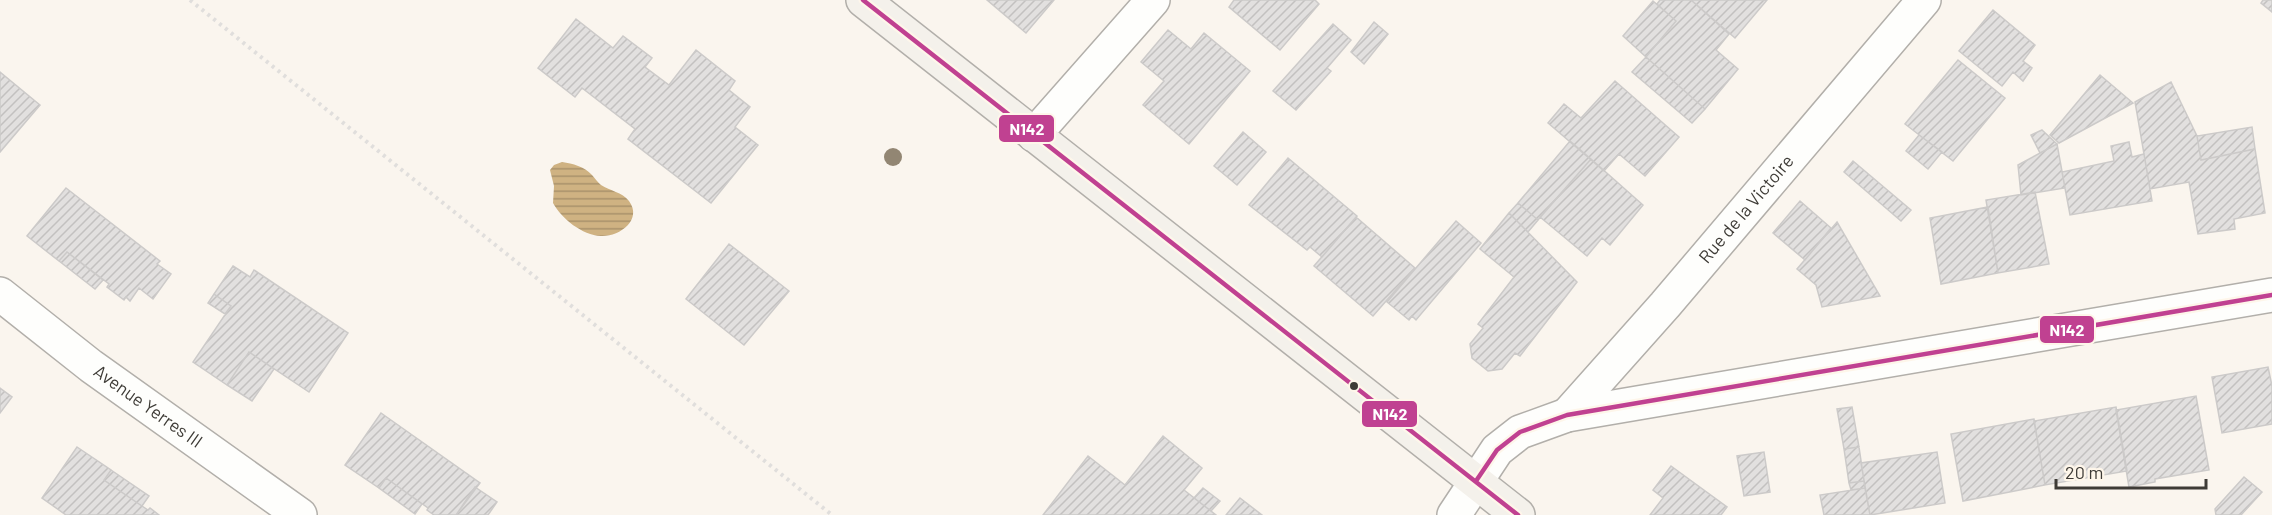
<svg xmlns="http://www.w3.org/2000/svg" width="2272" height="515" font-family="Barlow,sans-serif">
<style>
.water{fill:url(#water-rules)}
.building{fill:url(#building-hatch);stroke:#cccac9;stroke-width:1.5}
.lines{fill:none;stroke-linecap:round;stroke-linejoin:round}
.street-casing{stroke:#b2afaa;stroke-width:36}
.secondary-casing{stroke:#b2afaa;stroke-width:36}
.path{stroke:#e0dedc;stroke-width:4;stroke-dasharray:3 4.5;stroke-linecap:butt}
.street{stroke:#fefefc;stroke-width:33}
.secondary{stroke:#f4f1eb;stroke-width:33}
.bus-1-casing{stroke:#fef6ea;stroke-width:9}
.bus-1{stroke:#c04191;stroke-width:4.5}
.tree{fill:#928673}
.bus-dot{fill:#3e3b36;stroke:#fef6ea;stroke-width:2}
.labels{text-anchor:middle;stroke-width:6;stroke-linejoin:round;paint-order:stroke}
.street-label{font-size:18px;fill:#3e3b36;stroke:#fef6ea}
.line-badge{stroke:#fef6ea;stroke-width:2}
.badge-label{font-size:16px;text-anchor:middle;font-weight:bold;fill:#fff}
</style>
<defs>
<pattern id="water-rules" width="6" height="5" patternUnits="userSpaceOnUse" patternTransform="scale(1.5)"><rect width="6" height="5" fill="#cfb282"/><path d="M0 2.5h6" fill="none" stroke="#a9926b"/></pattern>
<pattern id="building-hatch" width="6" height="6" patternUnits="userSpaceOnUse" patternTransform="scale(1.5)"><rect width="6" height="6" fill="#e2e0df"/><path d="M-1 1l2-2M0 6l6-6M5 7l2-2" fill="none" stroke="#c3c1c0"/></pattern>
</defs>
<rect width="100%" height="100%" fill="#faf5ee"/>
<path class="water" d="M562 162C573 164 584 166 592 175 595 178 597 182 601 185 610 191 622 192 629 201 643 220 619 237 601 236 582 235 562 219 553 203L554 186 550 170 554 165Z"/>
<path class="building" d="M987 0H1054L1026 33Z
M1234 0H1315L1319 4 1280 50 1229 7Z
M1660 0H1691L1729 34 1716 50 1738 69 1705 109 1646 57 1676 21 1657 4Z
M1691 0H1767L1735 38Z
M2263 0H2272V12L2261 3Z
M1653 1 1676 21 1646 57 1623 36Z
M1993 10 2035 45 2023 61 2032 68 2023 81 2013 72 2002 86 1959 51Z
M576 19 613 48 623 36 652 58 645 67 669 85 696 50 735 81 729 90 750 107 735 127 758 145 711 203 628 139 635 129 582 88 575 97 538 68Z
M1374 22 1388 34 1364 64 1351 52Z
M1333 24 1351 40 1327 68 1331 71 1296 110 1273 91Z
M1168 30 1191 49 1204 33 1250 71 1189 144 1143 105 1164 81 1141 62Z
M1646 57 1705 109 1692 123 1632 72Z
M1958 60 2005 98 1953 161 1905 124Z
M0 72 40 105 0 152Z
M2100 75 2133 103 2059 143 2050 135Z
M1615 81 1679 137 1645 176 1619 154 1604 171 1548 123 1564 104 1581 118Z
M2171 82 2197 136 2201 160 2255 149 2265 213 2234 219 2235 229 2198 234 2189 182 2150 189 2135 102Z
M2252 127 2255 149 2201 160 2197 136Z
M2042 130 2057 144 2040 153 2031 135Z
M1243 132 1266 152 1237 185 1214 166Z
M1919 135 1942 152 1928 169 1906 151Z
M1570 141 1591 159 1538 220 1518 203Z
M2129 142 2132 157 2144 154 2152 201 2070 215 2062 172 2114 161 2111 146Z
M2057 144 2065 188 2021 195 2018 165Z
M1288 158 1357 216 1322 257 1310 247 1307 250 1249 205Z
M1591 159 1643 205 1610 245 1602 238 1587 256 1540 217Z
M1853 161 1911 210 1901 221 1844 172Z
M66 188 160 261 157 264 171 274 153 299 139 288 130 301 126 297 124 300 107 287 109 284 67 252 59 261 27 236Z
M2035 192 2049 264 1998 273 1986 200Z
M1800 201 1831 228 1805 260 1773 233Z
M1518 203 1538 220 1528 232 1509 213Z
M1988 207 1998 273 1941 284 1930 218Z
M1509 213 1577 282 1520 356 1515 353 1502 369 1488 371 1472 358 1470 344 1483 328 1478 324 1514 277 1480 249Z
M1356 217 1415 268 1373 316 1314 266Z
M1456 221 1481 243 1416 320 1412 316 1409 320 1387 302Z
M1837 222 1880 296 1822 307 1816 285 1797 269Z
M729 244 789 291 744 345 686 299Z
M67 252 103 280 95 289 59 261Z
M233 266 250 277 254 270 348 333 309 392 249 352 227 385 193 362 231 306 214 294Z
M214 294 231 306 225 314 208 303Z
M249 352 274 369 252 401 227 385Z
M2268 367 2272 386V424L2222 433 2212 377Z
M0 388 12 397 0 413Z
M2196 396 2209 470 2155 479V482L2129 487 2116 410Z
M1852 407 1859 447 1844 449 1837 409Z
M2116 407 2127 471 2045 485 2034 421Z
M381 413 480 483 456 515H434L427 510 428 508 386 478 379 488 345 465Z
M2034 419 2045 485 1963 501 1951 434Z
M1163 436 1202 468 1184 490 1216 515H1043L1088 456 1125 485Z
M77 447 111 470 104 480 142 506 148 510 150 508 159 515H66L42 498Z
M1859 447 1864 481 1849 483 1844 449Z
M1764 452 1770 492 1744 496 1737 456Z
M1937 452 1945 503 1870 515 1861 463Z
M1671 466 1727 507 1721 515H1650L1663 498 1653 490Z
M111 470 149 496 142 506 104 480Z
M2244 477 2262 492 2241 515H2216L2215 509Z
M386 478 422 504 415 514 379 488Z
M1864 481 1865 488 1851 490 1849 483Z
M475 487 497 502 488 515H456Z
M1203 488 1220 501 1211 511 1194 498Z
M1865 488 1870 515H1824L1820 495Z
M1240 498 1262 515H1226Z"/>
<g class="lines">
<g class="street-casing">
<g id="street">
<path d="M1034 135 1153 0"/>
<path id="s1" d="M0 294 91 366 300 515"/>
<path id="s2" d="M1567 415 1665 305 1924 0"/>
<path d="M1454 515 1497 450 1520 432 1567 415 2272 295"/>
</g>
</g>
<g class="secondary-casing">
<path id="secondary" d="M863 0 1518 515"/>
</g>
<path class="path" d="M190 0 832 515"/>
<use href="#street" class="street"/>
<use href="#secondary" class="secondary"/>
<g class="bus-1-casing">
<path id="bus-1" d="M863 0 1518 515
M1476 481 1497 450 1520 432 1567 415 2272 295"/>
</g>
<use href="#bus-1" class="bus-1"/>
</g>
<circle class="tree" cx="893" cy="157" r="9"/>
<circle class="bus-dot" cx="1354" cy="386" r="5"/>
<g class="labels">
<g class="street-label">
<text dy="6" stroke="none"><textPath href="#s2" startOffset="273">Rue de la Victoire</textPath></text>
<text dy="6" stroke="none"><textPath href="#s1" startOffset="186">Avenue Yerres III</textPath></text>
</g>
</g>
<g class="line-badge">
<rect x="998" y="114" width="57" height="29" rx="6" fill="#c04191"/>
<rect x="2039" y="315" width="56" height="29" rx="6" fill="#c04191"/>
<rect x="1361" y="400" width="57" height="28" rx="6" fill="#c04191"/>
</g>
<g class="badge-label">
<text x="1027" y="135">N142</text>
<text x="2067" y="336">N142</text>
<text x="1390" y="420">N142</text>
</g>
<path d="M2056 479v9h150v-9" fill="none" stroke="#3e3b36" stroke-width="3"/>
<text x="2065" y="479" font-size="18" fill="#3e3b36" stroke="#fef6ea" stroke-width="4.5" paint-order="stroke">20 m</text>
</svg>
